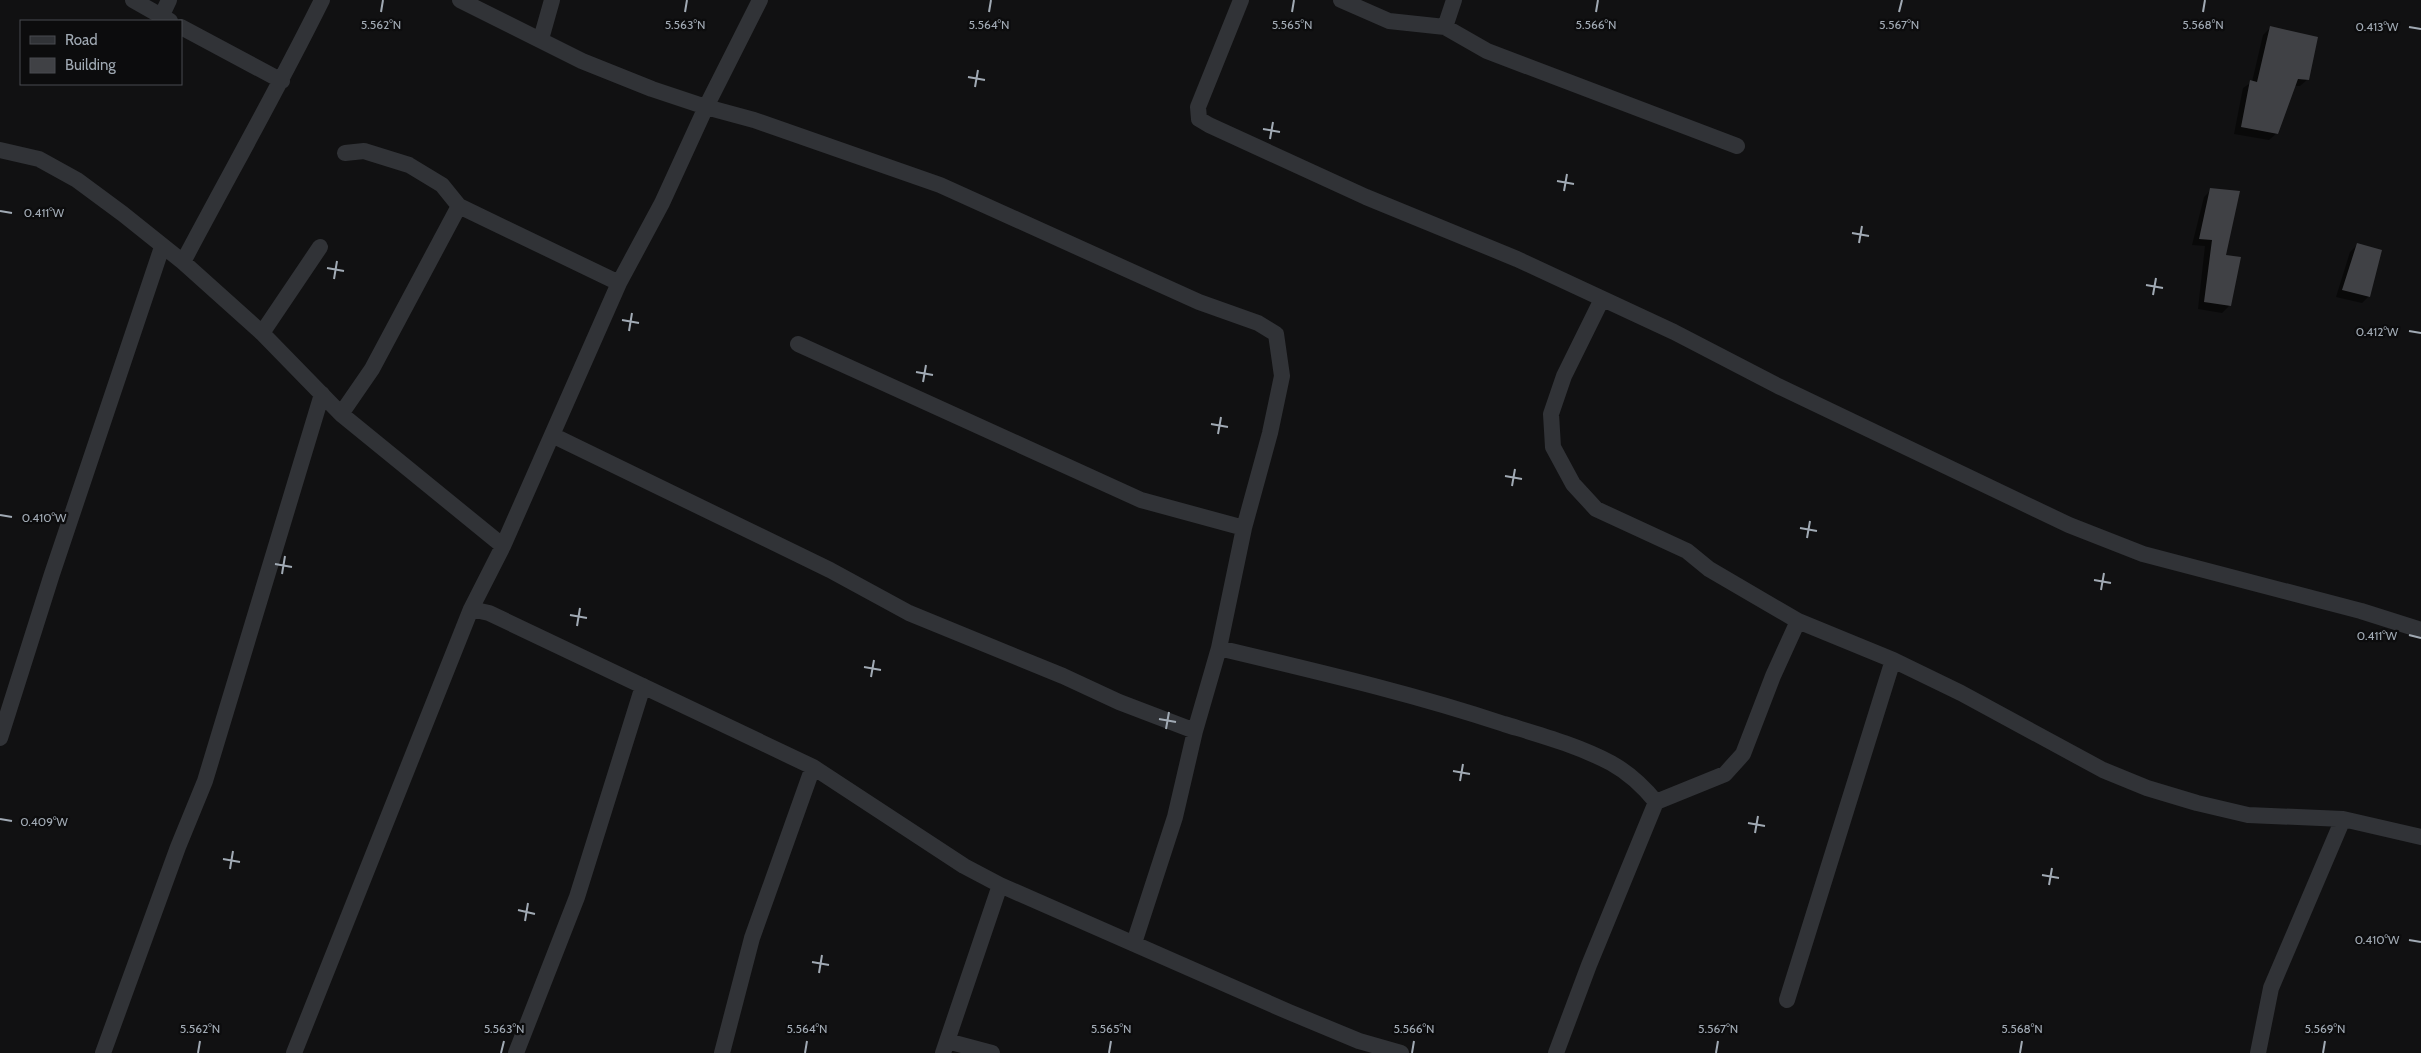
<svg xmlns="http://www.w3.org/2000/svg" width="2421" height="1053" font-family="Cabin,sans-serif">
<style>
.shadow{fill:#0007}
.building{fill:#404145}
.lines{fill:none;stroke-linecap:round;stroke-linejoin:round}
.street{stroke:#313337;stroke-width:16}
.ticks{fill:none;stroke:#a1aab4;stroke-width:2}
.ticks-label{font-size:12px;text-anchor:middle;fill:#a1aab4;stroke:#0c0c0d;stroke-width:4.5;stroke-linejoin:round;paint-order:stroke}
</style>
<rect width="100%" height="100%" fill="#111112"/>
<path class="shadow" d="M2270 28 2308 79 2300 86H2294L2277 133 2269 140 2234 134 2243 88 2252 82 2263 35Z
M2211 190 2225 256 2229 306 2222 313 2198 309 2205 246 2192 245 2204 197Z
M2357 245 2369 296 2362 303 2336 297 2350 252Z"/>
<path class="building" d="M2270 26 2318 37 2309 80 2298 79 2278 134 2241 127 2250 80 2257 82Z
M2210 188 2240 191 2226 255 2241 257 2231 306 2204 302 2212 240 2199 239Z
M2357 243 2382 250 2370 297 2342 290Z"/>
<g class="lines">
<path class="street" d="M133 0 170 21
M460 0 582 61 652 89 706 107 754 120 940 185 1199 302 1258 323 1276 334 1282 376 1270 433 1244 528 1219 648 1195 731 1175 817 1134 943
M760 0 706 107 662 203 619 283 503 546 471 609 489 613 813 767 964 866 1000 885 1289 1012 1359 1041 1401 1053
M1241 0 1198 107 1199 119 1209 125 1366 197 1517 259 1674 332 1778 386 2069 525 2143 554 2361 611 2421 630
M1341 0 1389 21 1445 27 1487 51 1737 146
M161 17 169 0
M181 27 282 81
M1445 27 1454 0
M541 39 552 0
M0 150 39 159 77 180 123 214 183 262 262 333 341 414 503 546
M345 153 364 151 409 165 442 185 459 206 619 283
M183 262C229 175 278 89 322 0
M1602 299 1564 376 1551 414 1553 447 1573 484 1596 509 1687 551 1709 569 1798 621 1893 660 1961 693 2103 770 2147 788 2197 803 2248 815 2343 819 2421 837
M262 333 320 247
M798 344 1141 500 1244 528
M341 414 372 369 459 206
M552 435 830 570 909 613 1063 676 1119 702 1195 731
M1219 648C1315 671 1411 693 1504 724 1540 735 1577 745 1611 763 1629 773 1643 786 1656 802
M0 738 52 574 162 247
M1787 1000 1893 660
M947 1041 992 1053
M103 1053 178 847 205 781 322 394
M294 1053 471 609
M516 1053 577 897 643 686
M722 1053 752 938 813 767
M943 1053 1000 885
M1556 1053 1589 965 1656 802 1725 774 1743 754 1773 676 1798 621
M2258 1053 2271 988 2343 819"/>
</g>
<path class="ticks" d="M381 12 383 0M685 12 687 0M989 12 991 0M1292 12 1294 0M1596 12 1598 0M1899 12 1902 0M2203 12 2205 0M2409 27 2421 29M968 77 985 80M975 87 978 70M1263 129 1280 132M1270 139 1273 122M1557 181 1574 184M1564 191 1567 174M0 211 12 213M1852 233 1869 236M1859 243 1862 226M327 268 344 271M334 279 337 261M2146 285 2163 288M2153 295 2156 278M622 320 639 323M629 331 632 313M2409 331 2421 333M916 372 933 375M923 382 926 365M1211 424 1228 427M1218 434 1221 417M1505 476 1522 479M1512 486 1515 469M0 515 12 517M1800 528 1817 531M1807 538 1810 521M275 564 292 567M282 574 285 556M2094 580 2111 583M2101 590 2104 573M570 615 587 618M577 626 580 608M2409 635 2421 638M864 667 881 670M871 677 874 660M1159 719 1176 722M1166 729 1169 712M1453 771 1470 774M1460 781 1463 764M0 819 12 821M1748 823 1765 826M1755 833 1758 816M223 859 240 862M230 869 233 851M2042 875 2059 878M2049 885 2052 868M518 910 535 914M525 921 528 903M2409 940 2421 942M812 962 829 965M819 973 822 955M198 1053 200 1041M501 1053 504 1041M805 1053 807 1041M1109 1053 1111 1041M1412 1053 1414 1041M1716 1053 1718 1041M2020 1053 2022 1041M2323 1053 2325 1041"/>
<g class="ticks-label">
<text x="381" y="29">5.562°N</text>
<text x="685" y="29">5.563°N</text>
<text x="989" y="29">5.564°N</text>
<text x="1292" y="29">5.565°N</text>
<text x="1596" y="29">5.566°N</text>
<text x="1899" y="29">5.567°N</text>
<text x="2203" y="29">5.568°N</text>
<text x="2377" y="31">0.413°W</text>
<text x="44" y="217">0.411°W</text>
<text x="2377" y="336">0.412°W</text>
<text x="44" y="522">0.410°W</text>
<text x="2377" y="640">0.411°W</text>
<text x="44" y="826">0.409°W</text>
<text x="2377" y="944">0.410°W</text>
<text x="200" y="1033">5.562°N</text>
<text x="504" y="1033">5.563°N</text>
<text x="807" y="1033">5.564°N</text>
<text x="1111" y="1033">5.565°N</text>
<text x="1414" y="1033">5.566°N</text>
<text x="1718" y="1033">5.567°N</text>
<text x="2022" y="1033">5.568°N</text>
<text x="2325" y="1033">5.569°N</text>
</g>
<rect x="20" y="20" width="162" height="65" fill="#0c0c0d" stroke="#484b50"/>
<rect x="30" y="36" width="25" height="8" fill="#313337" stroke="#484b50"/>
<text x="65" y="45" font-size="15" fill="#a1aab4">Road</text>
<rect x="30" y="58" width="25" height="15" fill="#404145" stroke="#484b50"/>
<text x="65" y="70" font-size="15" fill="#a1aab4">Building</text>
</svg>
